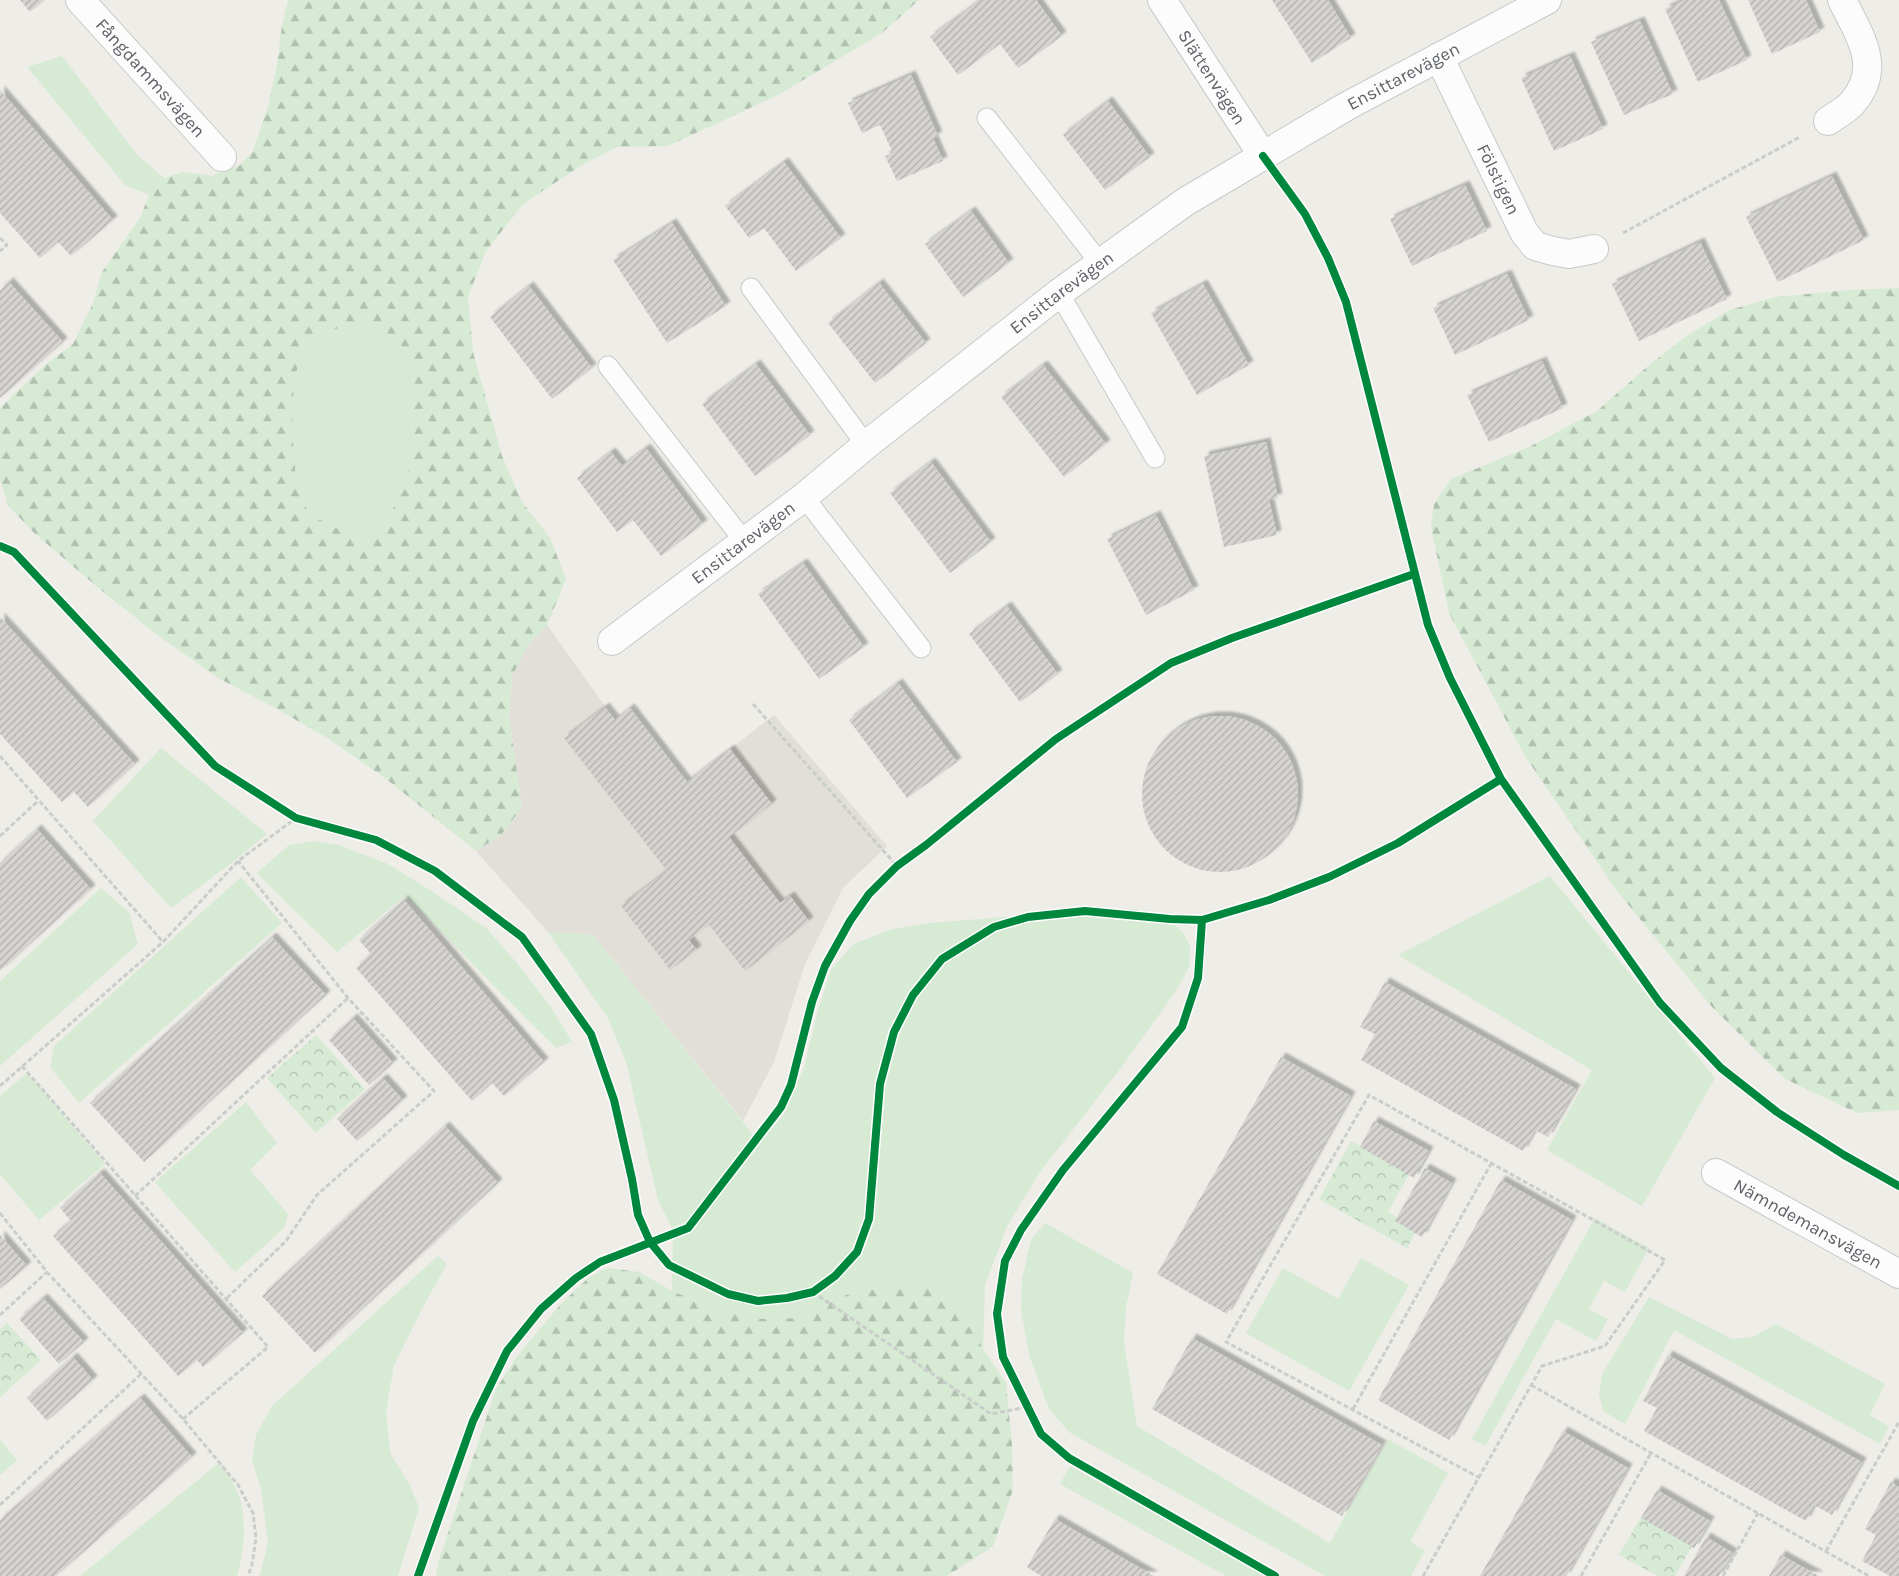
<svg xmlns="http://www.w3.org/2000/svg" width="1899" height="1576" font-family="Karla,sans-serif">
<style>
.education{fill:#e1dfd8}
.grass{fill:#d6ead4}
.forest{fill:url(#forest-firs);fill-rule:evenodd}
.park{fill:url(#park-crowns)}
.building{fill:url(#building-hatch);filter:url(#shadow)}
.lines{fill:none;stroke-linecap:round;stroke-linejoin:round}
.service-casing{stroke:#c9c9c9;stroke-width:21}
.minor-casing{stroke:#c9c9c9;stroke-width:30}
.path{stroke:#cacecb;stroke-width:3;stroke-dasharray:5 2.5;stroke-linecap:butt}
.service{stroke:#fcfcfc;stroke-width:19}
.minor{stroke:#fcfcfc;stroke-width:28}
.cycleway-casing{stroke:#fff;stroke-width:11}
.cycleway{stroke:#00873e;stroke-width:8}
.labels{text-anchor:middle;stroke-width:4.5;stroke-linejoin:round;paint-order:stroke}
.street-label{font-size:18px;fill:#5e6267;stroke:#fff}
</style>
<defs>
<pattern id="forest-firs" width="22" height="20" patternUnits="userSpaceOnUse" patternTransform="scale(1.25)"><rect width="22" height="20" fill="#d6ead4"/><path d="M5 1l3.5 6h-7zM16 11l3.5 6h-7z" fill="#b1c1b0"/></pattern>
<pattern id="park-crowns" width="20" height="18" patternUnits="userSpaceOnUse" patternTransform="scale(1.25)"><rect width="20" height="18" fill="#d6ead4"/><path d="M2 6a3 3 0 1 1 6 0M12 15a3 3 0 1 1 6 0" fill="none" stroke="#b1c1b0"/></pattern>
<pattern id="building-hatch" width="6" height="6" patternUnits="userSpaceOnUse" patternTransform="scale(1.25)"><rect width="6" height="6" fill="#d5d4d1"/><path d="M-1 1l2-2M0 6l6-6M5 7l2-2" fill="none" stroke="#b0afad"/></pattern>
<filter id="shadow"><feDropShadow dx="4.5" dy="-4.5" stdDeviation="1" flood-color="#0004"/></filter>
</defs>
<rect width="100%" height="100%" fill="#eeede8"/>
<path class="education" d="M547 625 615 720 630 708 687 782 774 715 887 846 843 888 805 964 774 1062 743 1121 593 935 548 932 476 851 502 834 522 807 509 716 512 676 529 643Z"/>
<path class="grass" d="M62 56 137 155 164 178 149 195 125 185 27 67Z
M357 324 380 327 398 342 409 354 415 387 411 463 385 529 363 536 338 529 309 514 296 481 292 427 294 385 301 351 327 331Z
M161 748 267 834 230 864 171 908 93 821Z
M314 841 339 845 388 864 436 894 486 928 516 962 551 1007 572 1042 556 1048 405 896 337 952 257 873 289 845Z
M1550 876 1715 1078 1642 1206 1547 1150 1592 1070 1398 955Z
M241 877 282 923 79 1103 50 1067 54 1046Z
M101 888 129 912 138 944 0 1066V981Z
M1135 909 1163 916 1183 932 1190 946 1189 967 1176 991 1123 1065 1040 1172 1007 1226 985 1285 983 1349 963 1307 935 1287 897 1285 846 1295 801 1318 750 1319 706 1305 672 1291 673 1230 658 1200 626 1062 608 1018 548 932 593 935 759 1142 783 1116 804 1068 817 1014 831 969 854 944 892 929 930 923 1066 912Z
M27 1073 105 1164 39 1220 0 1174V1096Z
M246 1102 277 1143 250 1170 288 1214 284 1228 235 1272 155 1182Z
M1595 1218 1649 1248 1625 1292 1604 1281 1589 1309 1608 1319 1596 1341 1556 1319 1485 1446 1472 1439Z
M1045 1223 1133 1273 1126 1307 1124 1342 1137 1426 1330 1543 1388 1439 1448 1473 1410 1542 1425 1550 1411 1576H1325L1069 1432 1049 1409 1030 1358 1021 1311 1022 1280 1031 1240Z
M438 1256 447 1264 426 1301 394 1365 386 1412 390 1453 410 1485 419 1508 398 1576H260L268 1542 261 1489 252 1460 256 1435 272 1406Z
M1361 1258 1409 1285 1349 1391 1246 1333 1283 1268 1338 1299Z
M1649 1297 1732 1339 1753 1337 1776 1324 1885 1384 1870 1415 1889 1427 1880 1444 1674 1330 1625 1424 1603 1411 1599 1394 1602 1374Z
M0 1440 17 1460 0 1475Z
M220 1462C227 1474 238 1489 241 1503 246 1526 244 1554 237 1576H80Z
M1070 1466 1268 1576H1226L1060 1484Z"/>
<path class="forest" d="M288 0H919L882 33 778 95 668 146 617 147 582 165 523 204 486 251 468 297 473 352 502 456 522 502 550 538 566 579 547 625 529 643 512 676 509 716 522 807 502 834 476 851 385 778 329 739 270 705 220 679 156 634 96 586 32 531 8 505 0 480V408L44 366 73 344 93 303 102 272 140 218 149 195 164 178 183 172 212 176 240 165 253 151 269 103 277 65 282 25ZM357 324 380 327 398 342 409 354 415 387 411 463 385 529 363 536 338 529 309 514 296 481 292 427 294 385 301 351 327 331Z
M1899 288V1110L1857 1113 1785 1079 1712 1007 1617 891 1525 756 1449 613 1431 527 1434 504 1451 479 1529 447 1597 411 1648 366 1685 337 1729 310 1776 297 1849 290Z
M607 1268 639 1272 672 1291 706 1305 750 1319 801 1318 846 1295 897 1285 935 1287 963 1307 983 1349 1006 1383 1012 1444 1013 1490 993 1546 947 1576H436L439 1560 496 1389 517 1356 560 1305 588 1278Z"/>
<path class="park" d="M316 1035 365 1089 316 1133 267 1078Z
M1351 1141 1409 1174 1388 1212 1417 1229 1407 1248 1319 1199Z
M7 1323 41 1360 0 1397V1329Z
M1641 1517 1692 1546 1675 1576H1658L1619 1555Z"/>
<path class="building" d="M20 0H44L30 12Z
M981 0H1036L1062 36 1018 68 1000 44 958 75 930 37Z
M1272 0H1328L1351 38 1312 63Z
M1685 0H1719L1747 60 1698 82 1665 9Z
M1748 0H1806L1820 32 1772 54Z
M1640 21 1673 94 1624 115 1591 42Z
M1570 56 1603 129 1554 151 1521 78Z
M911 75 938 136 933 138 943 161 897 181 885 156 893 153 880 125 862 133 848 103Z
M0 90 113 220 71 256 58 242 40 258 0 213Z
M1108 101 1150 157 1105 190 1063 135Z
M784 162 841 238 796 271 764 228 749 238 725 206Z
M1832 176 1864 240 1778 282 1746 217Z
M1465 185 1487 231 1412 266 1390 219Z
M971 211 1009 263 963 297 925 244Z
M672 223 726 306 667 343 613 260Z
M1700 242 1727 299 1639 341 1612 284Z
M1507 274 1529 320 1455 355 1433 308Z
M9 282 63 342 0 398V290Z
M879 283 926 343 875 383 828 323Z
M1203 284 1249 365 1197 395 1151 313Z
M529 286 592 368 552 399 490 317Z
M1542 361 1563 408 1489 442 1467 395Z
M756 364 810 435 755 476 702 404Z
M1043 365 1106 444 1064 477 1001 397Z
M1266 442 1278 498 1269 500 1277 535 1224 547 1204 456Z
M646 448 703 524 661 556 633 520 617 532 577 478 611 452 622 466Z
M931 462 991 542 950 573 890 493Z
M1156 515 1194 590 1146 615 1107 539Z
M803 563 864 647 819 679 758 594Z
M1007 606 1058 674 1020 702 969 634Z
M0 617 135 764 88 807 73 791 62 802 0 734Z
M898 683 957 762 907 798 849 720Z
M605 707 615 720 630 708 687 782 730 749 772 804 729 837 780 903 790 896 809 921 745 971 709 925 689 940 697 950 670 970 621 906 667 871 564 738Z
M1142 794a78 78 0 1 1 156 0a78 78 0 1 1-156 0Z
M37 829 91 889 0 971V863Z
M404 900 544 1062 504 1096 492 1083 472 1101 356 968 371 954 359 940Z
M272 937 326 995 144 1162 90 1103Z
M1385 982 1576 1089 1548 1137 1535 1130 1523 1151 1361 1060 1375 1034 1360 1027Z
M353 1018 393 1063 369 1085 329 1040Z
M1281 1057 1351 1096 1227 1314 1157 1274Z
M383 1078 403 1100 357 1141 337 1119Z
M1374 1121 1429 1151 1414 1178 1360 1147Z
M445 1126 498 1183 315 1353 262 1296Z
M1425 1168 1452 1183 1422 1237 1395 1221Z
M100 1173 243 1333 203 1367 197 1360 178 1376 53 1236 71 1221 60 1208Z
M1501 1180 1572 1220 1449 1440 1378 1400Z
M0 1235 27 1266 0 1289Z
M43 1298 84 1342 59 1364 19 1319Z
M1192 1338 1382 1445 1342 1516 1152 1409Z
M1668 1355 1862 1462 1832 1515 1814 1505 1806 1521 1644 1431 1657 1408 1643 1401Z
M73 1357 93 1380 47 1421 27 1398Z
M140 1398 192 1457 56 1576H0V1520Z
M1563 1431 1628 1468 1566 1576H1480Z
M1891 1482 1899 1487V1576H1890L1862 1561 1876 1535 1865 1529Z
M1657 1490 1710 1521 1694 1548 1641 1518Z
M1055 1519 1154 1576H1041L1027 1567Z
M1706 1537 1733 1553 1719 1576H1684Z
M1781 1555 1819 1576H1769Z"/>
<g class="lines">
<g class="service-casing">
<path id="service" d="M987 118 1100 263
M751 288 866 445
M1059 293 1155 458
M608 366 744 541
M804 497 921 648"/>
</g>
<g class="minor-casing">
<g id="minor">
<path id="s1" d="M80 0 222 157"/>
<path id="s2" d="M1162 0 1263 156"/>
<path id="s3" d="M1439 57 1524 232 1535 246 1553 251 1569 254 1594 249"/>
<path d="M1828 121C1836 115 1847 110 1853 102 1883 67 1859 35 1842 0"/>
<path id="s4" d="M612 641 804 497 866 445 1059 293 1185 202 1347 106 1547 0"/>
<path id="s5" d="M1716 1173 1899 1274"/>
</g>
</g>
<path class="path" d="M1623 233 1800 137
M0 238 7 245 0 251
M753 704 897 866
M0 756 163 942
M0 836 38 801
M22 1066 268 1347 183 1419
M0 1086 163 942 238 861 296 818
M135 1196 348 998
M0 1213 47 1272 183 1419 238 1485 253 1513 256 1538 252 1565 248 1576
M813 1292 991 1414 1027 1407
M227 1298 286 1241 317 1195 434 1091 348 998 238 861
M0 1315 47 1272
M1531 1385 1869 1576
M1353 1409 1492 1162
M0 1505 141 1374
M1826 1551 1899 1422
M1423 1576 1542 1366 1605 1346 1665 1260 1369 1095 1226 1342 1480 1478
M1581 1576 1651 1453
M1723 1576 1758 1513"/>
<use href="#service" class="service"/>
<use href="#minor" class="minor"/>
<g class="cycleway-casing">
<path id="cycleway" d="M1263 156 1305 214 1328 258 1346 302 1428 625 1450 678 1501 779 1660 1003 1721 1068 1777 1112 1844 1155 1899 1186
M0 546 14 552 215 766 296 818 376 840 435 871 522 937 591 1034 614 1100 632 1179 638 1215 650 1242 669 1265 728 1294 758 1301 787 1298 813 1292 835 1276 857 1252 869 1219 880 1084 894 1032 913 995 942 959 994 927 1028 917 1085 911 1170 919 1202 920 1269 900 1329 877 1398 843 1501 779
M1202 920 1198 978 1182 1027 1063 1170 1021 1230 1005 1261 997 1314 1003 1357 1041 1434 1069 1458 1275 1576
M418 1576 473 1421 507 1351 541 1309 576 1278 600 1262 688 1228 781 1107 791 1085 812 1002 825 966 850 921 869 894 897 866 926 845 1056 739 1171 663 1232 638 1414 574"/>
</g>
<use href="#cycleway" class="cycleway"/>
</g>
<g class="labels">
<g class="street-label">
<text dy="6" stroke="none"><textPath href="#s4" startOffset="974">Ensittarevägen</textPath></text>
<text dy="6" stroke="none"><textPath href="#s1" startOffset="105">Fångdammsvägen</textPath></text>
<text dy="6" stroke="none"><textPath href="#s2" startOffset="92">Slättenvägen</textPath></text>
<text dy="6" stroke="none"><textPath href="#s3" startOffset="136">Fölstigen</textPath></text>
<text dy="6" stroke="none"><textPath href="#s4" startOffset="569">Ensittarevägen</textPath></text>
<text dy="6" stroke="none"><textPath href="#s4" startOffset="164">Ensittarevägen</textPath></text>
<text dy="6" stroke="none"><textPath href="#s5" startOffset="105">Nämndemansvägen</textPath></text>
</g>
</g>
</svg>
